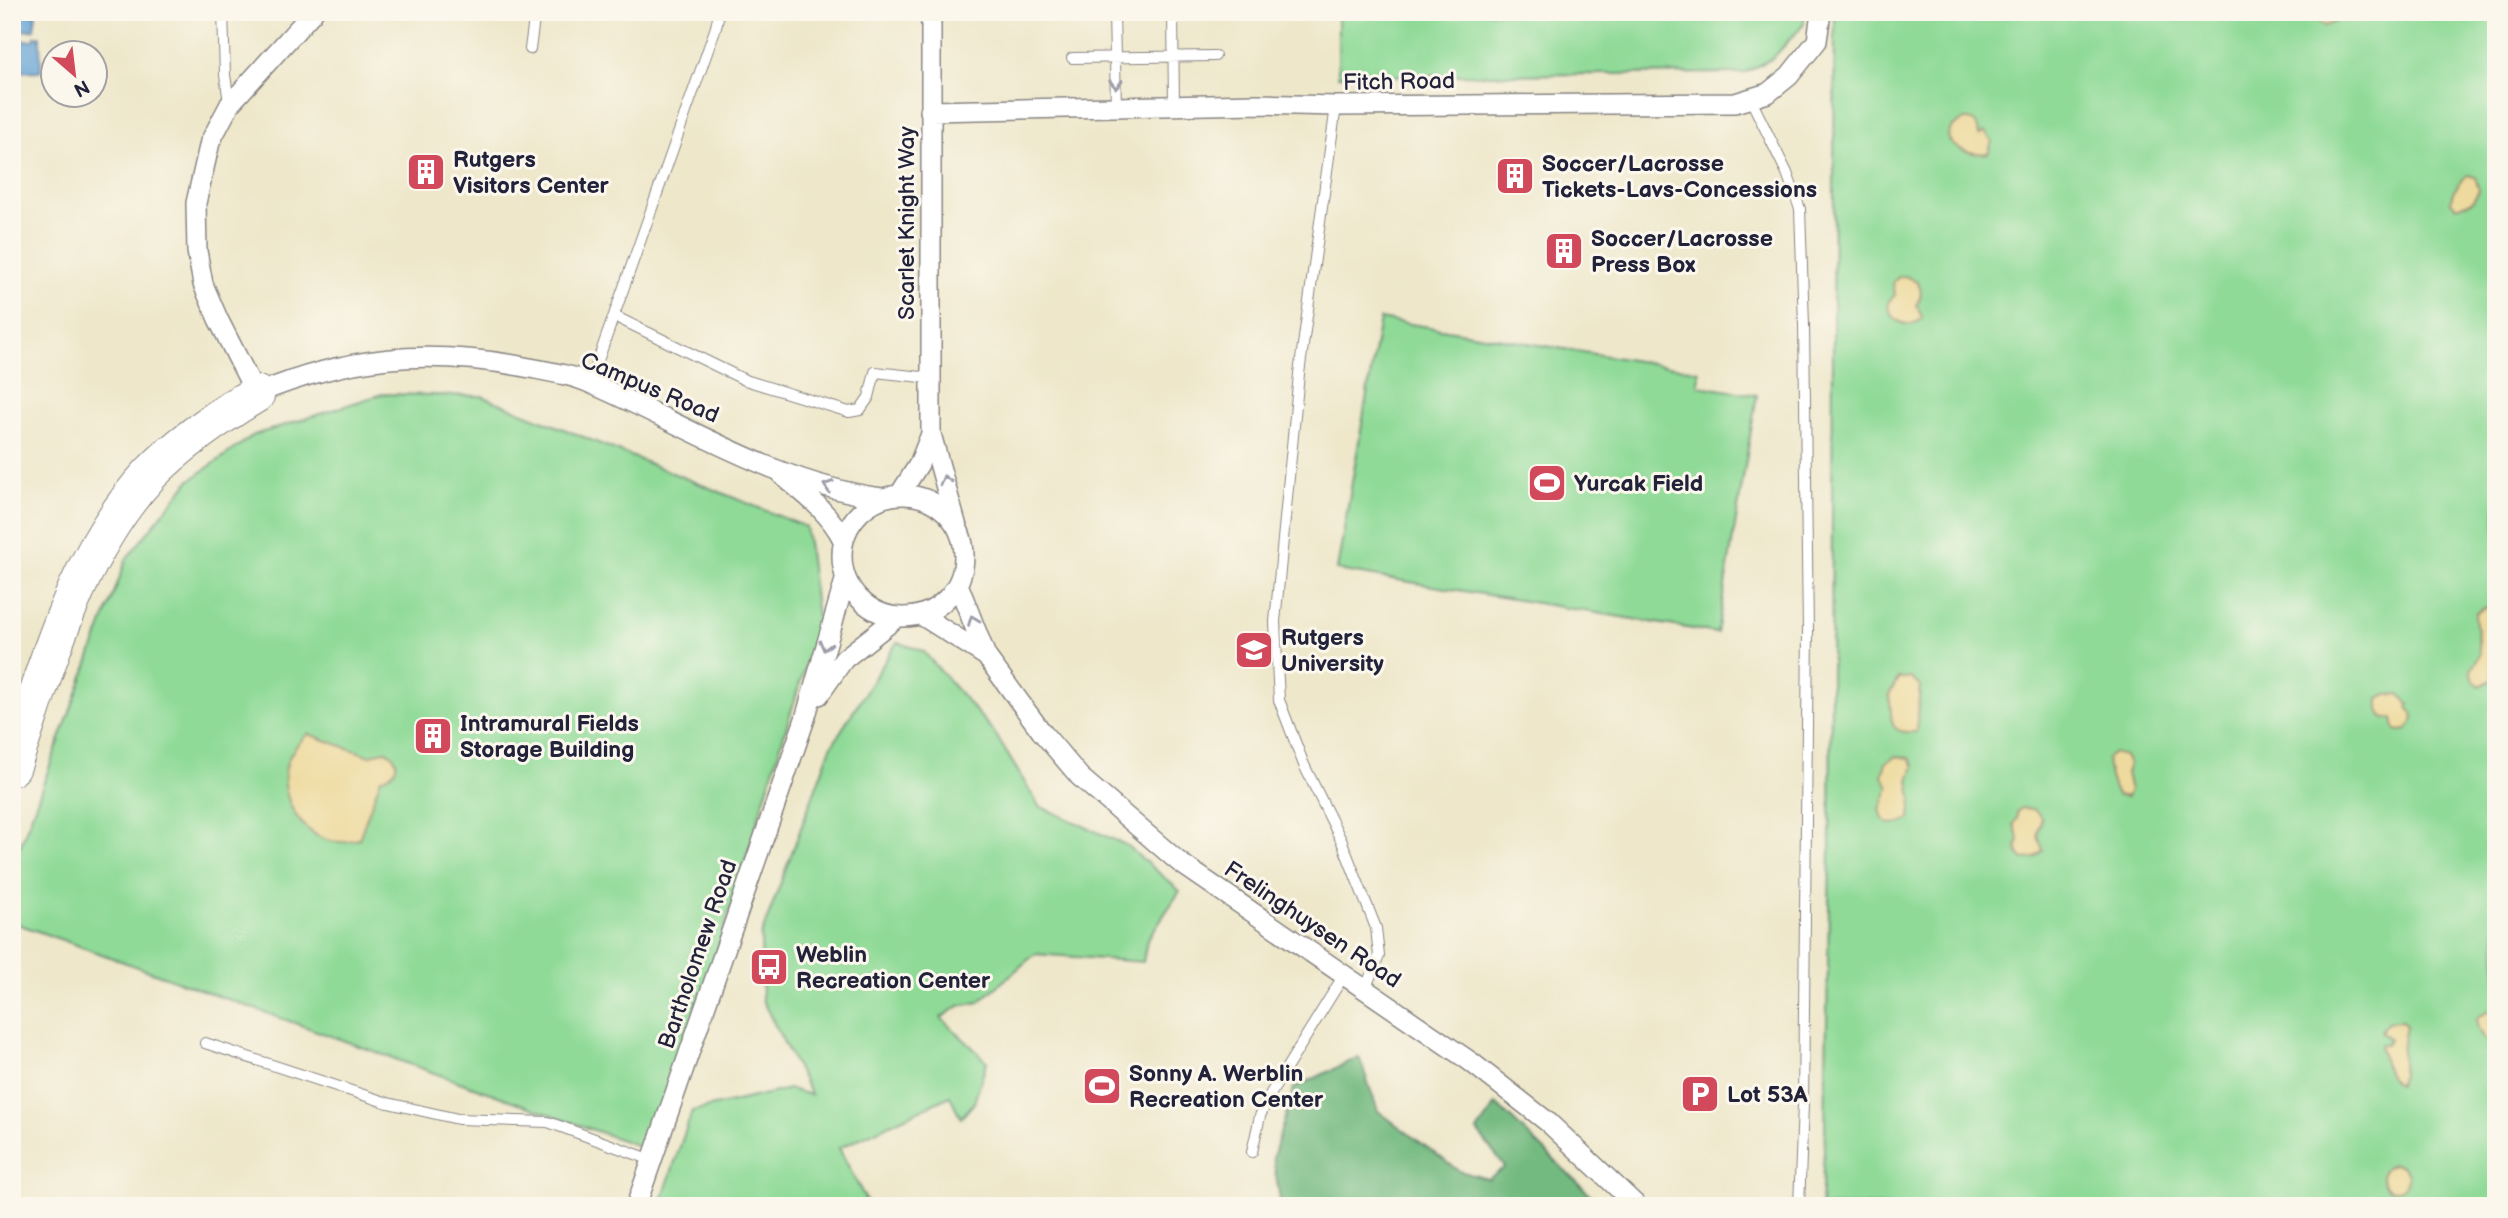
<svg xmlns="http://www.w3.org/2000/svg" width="2508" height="1218" font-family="'Balsamiq Sans',sans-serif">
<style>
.green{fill:#8fda97;stroke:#587e69;stroke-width:2}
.forest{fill:#73ba80;stroke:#4a6e5e;stroke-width:2}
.sand{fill:#eeda9e;stroke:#887e6c;stroke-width:2}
.water{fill:#60a0d3;stroke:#416187;stroke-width:2}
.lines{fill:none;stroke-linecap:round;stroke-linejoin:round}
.lane-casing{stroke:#888482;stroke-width:12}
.street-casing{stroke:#888482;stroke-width:22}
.highway-casing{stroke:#888482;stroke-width:39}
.lane{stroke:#fff;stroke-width:10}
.street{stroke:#fff;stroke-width:19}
.highway{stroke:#fff;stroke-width:37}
.oneway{stroke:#9c9ca7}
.labels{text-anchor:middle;stroke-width:6;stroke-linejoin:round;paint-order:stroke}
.street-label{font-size:23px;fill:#22223b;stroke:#fbf7ec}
.poi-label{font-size:23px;font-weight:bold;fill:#22223b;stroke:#fbf7ec;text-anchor:start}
</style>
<rect width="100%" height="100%" fill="#fbf7ec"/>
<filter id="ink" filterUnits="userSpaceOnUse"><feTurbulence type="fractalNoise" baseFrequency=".0143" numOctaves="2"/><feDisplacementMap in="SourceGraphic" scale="14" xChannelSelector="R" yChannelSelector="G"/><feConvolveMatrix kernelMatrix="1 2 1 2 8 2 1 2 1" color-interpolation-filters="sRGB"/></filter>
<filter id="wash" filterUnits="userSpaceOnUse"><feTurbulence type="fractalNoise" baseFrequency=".00686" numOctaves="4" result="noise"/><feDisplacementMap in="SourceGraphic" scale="28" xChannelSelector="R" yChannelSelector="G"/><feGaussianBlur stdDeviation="1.57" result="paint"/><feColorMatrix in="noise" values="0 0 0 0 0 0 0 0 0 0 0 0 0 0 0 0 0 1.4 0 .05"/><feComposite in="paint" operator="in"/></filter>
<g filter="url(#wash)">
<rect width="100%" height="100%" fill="#eee7ca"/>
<path class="green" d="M1338 12H1804V24L1773 58 1745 73 1338 76Z
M1835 12H2496V1206H1821L1825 1131 1830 851Z
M1380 319 1699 371 1698 386 1757 395 1717 633 1337 570Z
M382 394 482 396 806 527 818 625 655 1152 12 922V868L127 558 189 481 254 435Z
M897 642 923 651 994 732 1039 806 1126 845 1180 891 1147 940 1143 962 1035 954 979 1002 959 1006 941 1018 987 1061 974 1103 961 1118 950 1096 839 1148 869 1206H660L692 1111 789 1089 811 1095 762 1000 761 936 831 747Z"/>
<path class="forest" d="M1359 1057 1378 1111 1459 1171 1488 1179 1505 1167 1477 1131 1496 1104 1602 1206H1281L1273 1157 1294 1088Z"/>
<path class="sand" d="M2314 12H2346V13L2343 19 2324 26 2314 18Z
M1964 120C1976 119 1978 126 1979 135L1985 132 1992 141 1988 153C1964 157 1927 138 1964 120Z
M2468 175 2475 177 2479 190 2472 202 2457 207 2451 202C2451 191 2459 180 2468 175Z
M1905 276 1917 281C1922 291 1922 295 1917 305L1922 318C1909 332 1888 320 1888 302L1895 295 1893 282 1899 277Z
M2484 608H2487L2496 618V655L2492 663V680L2480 686 2474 681 2471 670 2480 655 2475 617 2476 613Z
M1898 678H1911L1920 686 1916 732C1884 734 1894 718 1889 695Z
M2399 694 2410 704 2408 707C2415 716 2414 721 2407 730L2398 731 2395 729 2393 719 2383 717 2379 710V699L2387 695Z
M308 734 370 756 379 752 386 751C403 760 397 775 381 778L359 839C354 840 348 842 343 842 303 844 275 795 288 760 292 749 300 742 308 734Z
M2113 753 2125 756 2129 764 2126 773 2130 790 2127 797 2117 795C2111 784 2108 771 2107 758Z
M1896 756 1909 758 1914 766 1909 780 1912 798 1910 819 1902 823 1890 824 1883 819 1880 809 1889 787 1882 775 1886 763Z
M2021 808 2033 809C2048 821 2038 821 2038 834 2038 840 2042 846 2043 851L2035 858 2024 859 2018 853 2017 846 2019 840 2014 824 2017 818V812Z
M2489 1011 2496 1014V1042L2493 1044C2483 1040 2474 1028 2478 1017Z
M2402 1021 2406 1025 2402 1049V1074L2398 1085C2386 1079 2383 1059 2380 1047L2381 1044H2386L2389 1039 2381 1031 2387 1022Z
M2382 1177a13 13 0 1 1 26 0a13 13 0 1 1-26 0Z"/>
<path class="water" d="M36 14 34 30 12 31V15Z
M35 36H40L41 71 12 72V41L34 40Z"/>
</g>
<g filter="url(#ink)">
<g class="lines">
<g class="lane-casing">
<path id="lane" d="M223 12 225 75 229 102
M1114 12 1116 107
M1173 12 1174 106
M530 49 535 12
M1072 58 1215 56
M1750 98 1787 173 1800 209 1804 325 1808 631 1803 1105 1799 1206
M1336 106 1299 374 1275 622 1279 700 1304 765 1342 842 1376 928 1379 956 1365 989
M614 316 745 380 849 412 860 410 869 397 875 372 931 378
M590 383 716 27 719 12
M205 1043 388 1103 458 1119 548 1122 652 1160
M1252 1152 1260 1116 1268 1098 1344 975"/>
</g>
<g class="street-casing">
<path id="street" d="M313 12 230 104 210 142 196 203 197 251 203 284 218 319 256 394C348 356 423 349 520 366 544 371 570 374 592 384 686 425 779 485 882 498
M931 12V434L957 527
M930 111 1256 104 1336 106 1735 103 1768 93 1789 76 1817 41 1821 12
M783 476C806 495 830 513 843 540
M900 494 919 464 931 434
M842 556a61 61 0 1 1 122 0a61 61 0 1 1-122 0Z
M958 584 986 656 1041 731 1080 777 1179 862 1471 1062 1549 1123 1637 1206
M921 615 986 656
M819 695 844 659 896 618
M636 1206 805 719 845 580"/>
</g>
<g class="highway-casing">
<path id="highway" d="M12 767C48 665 75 555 150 474 181 442 218 417 256 394"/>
</g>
<use href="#lane" class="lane"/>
<use href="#street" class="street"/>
<use href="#highway" class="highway"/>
</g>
<defs><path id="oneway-chevron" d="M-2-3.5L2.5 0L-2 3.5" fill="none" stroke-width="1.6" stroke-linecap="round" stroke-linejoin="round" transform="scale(1.75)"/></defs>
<g class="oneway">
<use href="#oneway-chevron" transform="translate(1116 84) rotate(89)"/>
<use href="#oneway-chevron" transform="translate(945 480) rotate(-105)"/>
<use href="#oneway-chevron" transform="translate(828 486) rotate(-161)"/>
<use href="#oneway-chevron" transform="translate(973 620) rotate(-111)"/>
<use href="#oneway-chevron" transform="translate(825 646) rotate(105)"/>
</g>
</g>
<defs>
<g id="building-square" transform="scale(2.0125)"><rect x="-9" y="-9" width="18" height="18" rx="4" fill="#d1495b" stroke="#fbf7ec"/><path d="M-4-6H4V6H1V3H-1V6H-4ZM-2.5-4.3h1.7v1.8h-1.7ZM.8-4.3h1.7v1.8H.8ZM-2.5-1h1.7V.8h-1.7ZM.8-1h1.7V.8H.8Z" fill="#fff"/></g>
<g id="stadium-square" transform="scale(2.0125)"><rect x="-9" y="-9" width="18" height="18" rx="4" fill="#d1495b" stroke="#fbf7ec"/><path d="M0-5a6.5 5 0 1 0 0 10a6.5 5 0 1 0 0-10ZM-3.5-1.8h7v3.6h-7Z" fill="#fff"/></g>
<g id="university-square" transform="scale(2.0125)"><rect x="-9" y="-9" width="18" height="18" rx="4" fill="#d1495b" stroke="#fbf7ec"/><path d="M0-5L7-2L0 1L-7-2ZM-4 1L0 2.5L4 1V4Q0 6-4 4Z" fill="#fff"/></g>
<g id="bus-square" transform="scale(2.0125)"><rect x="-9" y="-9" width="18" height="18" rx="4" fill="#d1495b" stroke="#fbf7ec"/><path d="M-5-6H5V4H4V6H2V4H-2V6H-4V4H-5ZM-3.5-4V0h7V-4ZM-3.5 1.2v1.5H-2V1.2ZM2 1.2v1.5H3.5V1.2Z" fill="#fff"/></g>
<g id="parking-square" transform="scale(2.0125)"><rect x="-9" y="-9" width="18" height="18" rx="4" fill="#d1495b" stroke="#fbf7ec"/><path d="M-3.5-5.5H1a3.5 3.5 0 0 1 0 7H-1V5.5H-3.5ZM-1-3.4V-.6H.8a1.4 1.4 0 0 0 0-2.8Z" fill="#fff"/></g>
</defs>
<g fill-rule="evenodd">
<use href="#building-square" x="426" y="172"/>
<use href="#building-square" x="1515" y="176"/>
<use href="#building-square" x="1564" y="251"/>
<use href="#stadium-square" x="1547" y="483"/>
<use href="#university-square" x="1254" y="650"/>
<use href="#building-square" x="433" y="736"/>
<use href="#bus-square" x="769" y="967"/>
<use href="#stadium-square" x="1102" y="1086"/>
<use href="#parking-square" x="1700" y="1094"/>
</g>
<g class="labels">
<g class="street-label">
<text transform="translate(1399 81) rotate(-1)" y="8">Fitch Road</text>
<text transform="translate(906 223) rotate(-90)" y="8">Scarlet Knight Way</text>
<text transform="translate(650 387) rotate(23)" y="8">Campus Road</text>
<text transform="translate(1313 924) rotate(34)" y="8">Frelinghuysen Road</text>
<text transform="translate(697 954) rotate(-71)" y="8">Bartholomew Road</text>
</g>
<g class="poi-label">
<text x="453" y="167">Rutgers<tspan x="453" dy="26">Visitors Center</tspan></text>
<text x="1542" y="171">Soccer/Lacrosse<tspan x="1542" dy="26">Tickets-Lavs-Concessions</tspan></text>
<text x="1591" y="246">Soccer/Lacrosse<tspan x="1591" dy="26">Press Box</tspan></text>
<text x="1574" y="491">Yurcak Field</text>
<text x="1281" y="645">Rutgers<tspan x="1281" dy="26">University</tspan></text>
<text x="460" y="731">Intramural Fields<tspan x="460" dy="26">Storage Building</tspan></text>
<text x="796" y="962">Weblin<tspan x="796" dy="26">Recreation Center</tspan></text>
<text x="1129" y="1081">Sonny A. Werblin<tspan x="1129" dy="26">Recreation Center</tspan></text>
<text x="1727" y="1102">Lot 53A</text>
</g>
</g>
<rect width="2508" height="1218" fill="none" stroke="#fbf7ec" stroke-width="42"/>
<g transform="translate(74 74) rotate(152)"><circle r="33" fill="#fbf7ec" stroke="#a4a2a5" stroke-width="2"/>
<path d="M0-5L12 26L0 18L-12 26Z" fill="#d1495b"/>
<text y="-10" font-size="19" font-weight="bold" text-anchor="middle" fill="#22223b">N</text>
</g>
</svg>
